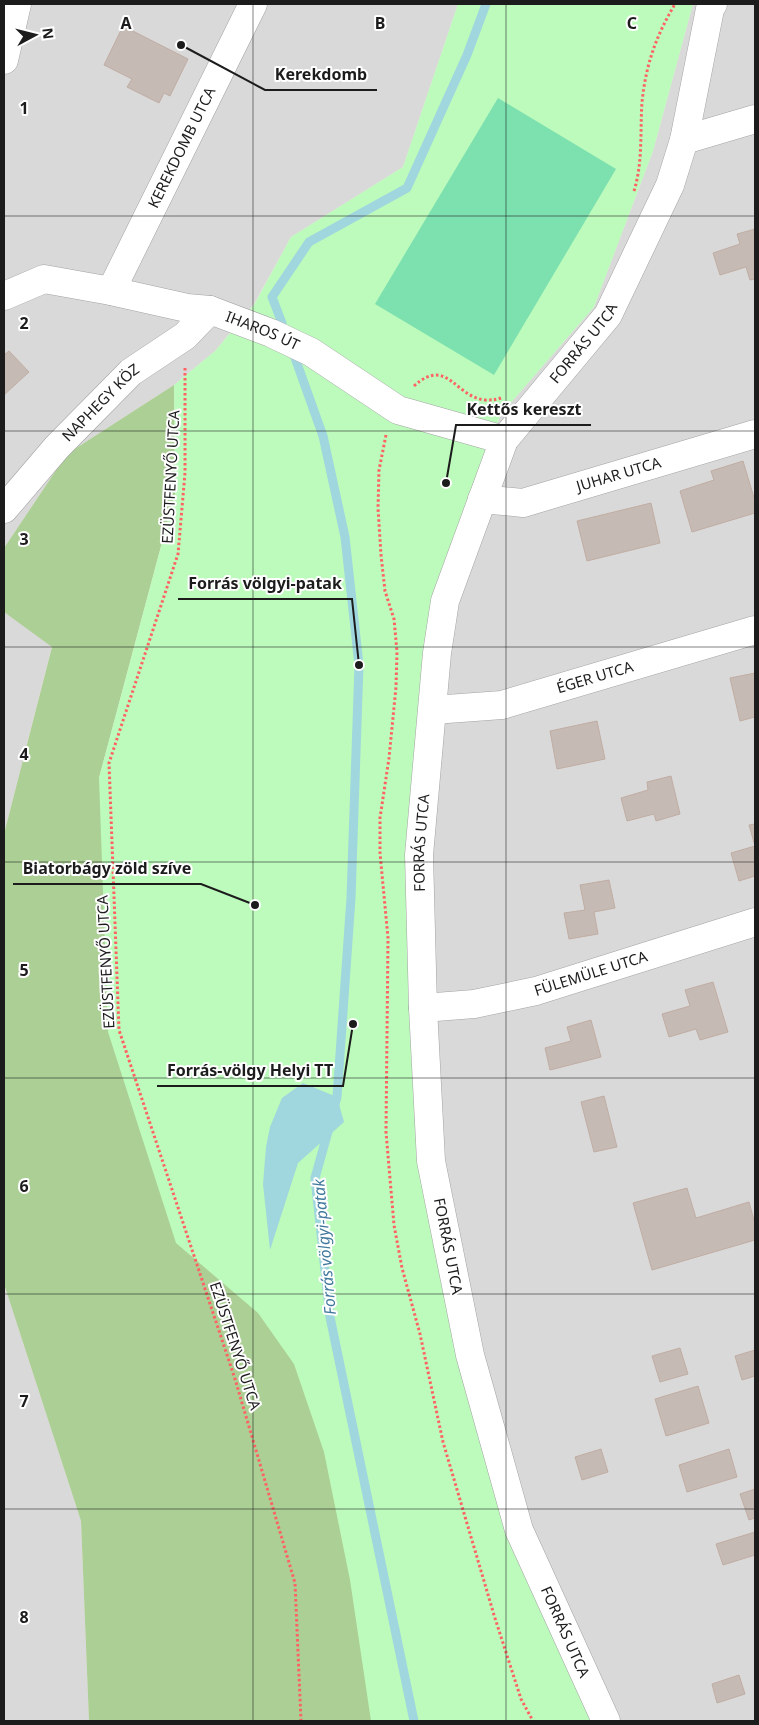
<svg xmlns="http://www.w3.org/2000/svg" width="759" height="1725" font-family="'Noto Sans',sans-serif">
<style>
.residential{fill:#dad9d9}
.forest{fill:#accf95}
.park{fill:#bdfbbc}
.pitch{fill:#7ce0af}
.water{fill:#a0d6dd}
.lines{fill:none;stroke-linecap:round;stroke-linejoin:round}
.stream{stroke:#a0d6dd;stroke-width:9}
.building{fill:#c6bab5;stroke:#c0ada3}
.minor-casing{stroke:#a3a3a3;stroke-width:29}
.path{stroke:#fd6363;stroke-width:3;stroke-dasharray:2.5 2.5;stroke-linecap:butt}
.minor{stroke:#fff;stroke-width:28}
.grid{fill:none;stroke:#1c1c1c;stroke-width:1;stroke-opacity:0.55}
.labels{text-anchor:middle;stroke-width:4;stroke-linejoin:round;paint-order:stroke}
.street-label{font-size:15px;fill:#1c1c1c;stroke:#fff}
.water-label{font-size:16px;font-style:italic;fill:#42799e;stroke:#fff}
.grid-label{font-size:16px;text-anchor:middle;font-weight:bold;fill:#1c1c1c;stroke:#fff;stroke-width:4;stroke-linejoin:round;paint-order:stroke}
.leader{fill:none;stroke:#1c1c1c;stroke-width:2}
.callout-dot{fill:#1c1c1c;stroke:#fff;stroke-width:2}
.callout-label{font-size:16px;text-anchor:middle;font-weight:bold;fill:#1c1c1c;stroke:#fff;stroke-width:4;stroke-linejoin:round;paint-order:stroke}
</style>
<rect width="100%" height="100%" fill="#eee8e1"/>
<path class="residential" d="M4 4H458L403 167 291 237 254 304 215 351 174 385 67 454 4 548Z
M693 4H755V1721H580L442 1330 421 619 501 414 594 307 653 151Z
M4 612 52 646 4 834Z
M4 1284 81 1521 89 1721H4Z"/>
<path class="forest" d="M174 385 175 494 99 778 291 1341 475 1721H89L81 1521 4 1284V834L52 647 4 612V548L67 454Z"/>
<path class="park" d="M458 4H693L653 151 594 307 501 414 492 436 467 539 433 710 431 1161 519 1530 606 1721H371L350 1580 324 1452 294 1364 258 1313 176 1243 108 1032 99 778 175 494 174 385 215 351 254 305 291 237 403 167Z"/>
<path class="pitch" d="M498 98 616 169 494 375 375 304Z"/>
<path class="water" d="M303 1083 337 1097 344 1122 298 1163 270 1250 263 1184 266 1147 270 1127 282 1098Z"/>
<g class="lines">
<path class="stream" d="M282 323 272 297 309 242 407 188 467 55 486 4
M294 355 323 436 345 537 359 665 351 898 337 1097 334 1108
M329 1128 315 1178 330 1317 414 1721"/>
</g>
<path class="building" d="M123 26 188 59 170 96 164 93 159 103 127 87 132 79 104 65Z
M755 229V279L750 280 746 267 720 275 713 253 740 244 737 234Z
M9 351 29 372 4 395V355Z
M743 461 755 501V513L692 532 680 491 714 480 711 471Z
M651 503 660 543 587 561 577 521Z
M755 673V717L740 721 730 678Z
M597 721 605 759 557 769 550 731Z
M671 776 680 814 656 821 654 814 627 821 621 798 648 790 647 782Z
M755 824V876L739 881 731 853 755 846 749 825Z
M609 880 615 908 594 912 598 934 569 939 564 913 585 910 580 885Z
M713 982 728 1032 700 1040 696 1029 669 1037 662 1014 690 1006 685 990Z
M591 1020 601 1057 550 1070 545 1048 571 1041 567 1027Z
M604 1096 617 1147 594 1152 581 1102Z
M687 1188 696 1218 749 1202 755 1224V1240L652 1270 633 1203Z
M680 1348 688 1374 660 1382 652 1356Z
M755 1350V1376L742 1380 735 1356Z
M698 1386 709 1423 666 1436 655 1399Z
M601 1449 608 1472 582 1480 575 1457Z
M729 1449 737 1477 687 1492 679 1465Z
M755 1489V1518L749 1520 740 1494Z
M755 1532V1555L723 1565 716 1544Z
M739 1675 745 1694 717 1703 712 1684Z"/>
<g class="lines">
<g class="minor-casing">
<g id="minor">
<path d="M4 60 17 4"/>
<path d="M684 140 755 119"/>
<path id="s1" d="M111 291 253 4"/>
<path id="s2" d="M4 296 44 279 111 291 187 308 210 310 271 333 311 352 398 410 504 440"/>
<path id="s3" d="M482 499 523 503 755 434"/>
<path id="s4" d="M4 509 57 447 131 372 185 336 210 310"/>
<path id="s5" d="M433 710 502 705 755 630"/>
<path id="s6" d="M423 1008 474 1004 536 991 755 922"/>
<path id="s7" d="M606 1721 519 1530 470 1355 431 1161 423 1008 419 855 437 653 445 601 504 440 608 315 670 185 684 140 710 9 713 4"/>
</g>
</g>
<path class="path" d="M634 191C643 162 640 132 642 102 646 64 656 36 675 4
M185 368V473L178 554 109 763 119 1030 235 1379 295 1583 301 1721
M414 386C447 356 455 397 485 400 491 400 495 400 501 398
M386 435 379 470 378 508 381 555 385 591 394 619 397 652 396 687 389 758 380 818V853L388 938 386 1132 394 1225 402 1268 420 1334 443 1442 494 1615 521 1699 533 1721"/>
<use href="#minor" class="minor"/>
</g>
<path class="grid" d="M253 4V1721M506 4V1721M4 216H755M4 431H755M4 647H755M4 862H755M4 1078H755M4 1294H755M4 1509H755"/>
<g class="labels">
<g class="street-label">
<text dy="5" stroke="none"><textPath href="#s1" startOffset="160">KEREKDOMB UTCA</textPath></text>
<text dy="5" stroke="none"><textPath href="#s2" startOffset="269">IHAROS ÚT</textPath></text>
<text dy="5" stroke="none"><textPath href="#s7" startOffset="1448">FORRÁS UTCA</textPath></text>
<text dy="5" stroke="none"><textPath href="#s4" startOffset="144">NAPHEGY KÖZ</textPath></text>
<text dy="5" stroke="none"><textPath href="#s3" startOffset="141">JUHAR UTCA</textPath></text>
<text transform="translate(171 477) rotate(-87)" y="5">EZÜSTFENYŐ UTCA</text>
<text dy="5" stroke="none"><textPath href="#s5" startOffset="166">ÉGER UTCA</textPath></text>
<text dy="5" stroke="none"><textPath href="#s7" startOffset="908">FORRÁS UTCA</textPath></text>
<text transform="translate(106 962) rotate(-93)" y="5">EZÜSTFENYŐ UTCA</text>
<text dy="5" stroke="none"><textPath href="#s6" startOffset="172">FÜLEMÜLE UTCA</textPath></text>
<text transform="translate(448 1246) rotate(79)" y="5">FORRÁS UTCA</text>
<text transform="translate(235 1346) rotate(72)" y="5">EZÜSTFENYŐ UTCA</text>
<text transform="translate(565 1632) rotate(66)" y="5">FORRÁS UTCA</text>
</g>
<g class="water-label">
<text transform="translate(324 1247) rotate(-95)" y="6">Forrás völgyi-patak</text>
</g>
</g>
<g class="grid-label">
<text x="126" y="29">A</text>
<text x="380" y="29">B</text>
<text x="632" y="29">C</text>
<text x="24" y="114">1</text>
<text x="24" y="329">2</text>
<text x="24" y="545">3</text>
<text x="24" y="760">4</text>
<text x="24" y="976">5</text>
<text x="24" y="1192">6</text>
<text x="24" y="1407">7</text>
<text x="24" y="1623">8</text>
</g>
<path class="leader" d="M181 45L265 90H377M446 483L456 425H591M359 665L352 599H178M255 905L201 884H13M353 1024L343 1086H157"/>
<g class="callout-dot">
<circle cx="181" cy="45" r="5"/>
<circle cx="446" cy="483" r="5"/>
<circle cx="359" cy="665" r="5"/>
<circle cx="255" cy="905" r="5"/>
<circle cx="353" cy="1024" r="5"/>
</g>
<g class="callout-label">
<text x="321" y="80">Kerekdomb</text>
<text x="524" y="415">Kettős kereszt</text>
<text x="265" y="589">Forrás völgyi-patak</text>
<text x="107" y="874">Biatorbágy zöld szíve</text>
<text x="250" y="1076">Forrás-völgy Helyi TT</text>
</g>
<rect width="759" height="1725" fill="none" stroke="#1c1c1c" stroke-width="10"/>
<g transform="translate(35 35) rotate(83)" stroke="#ffffff" stroke-width="4" paint-order="stroke">
<path d="M0-4L9 19L0 12L-9 19Z" fill="#1c1c1c"/>
<text y="-8" font-size="14" font-weight="bold" text-anchor="middle" fill="#1c1c1c">N</text>
</g>
</svg>
